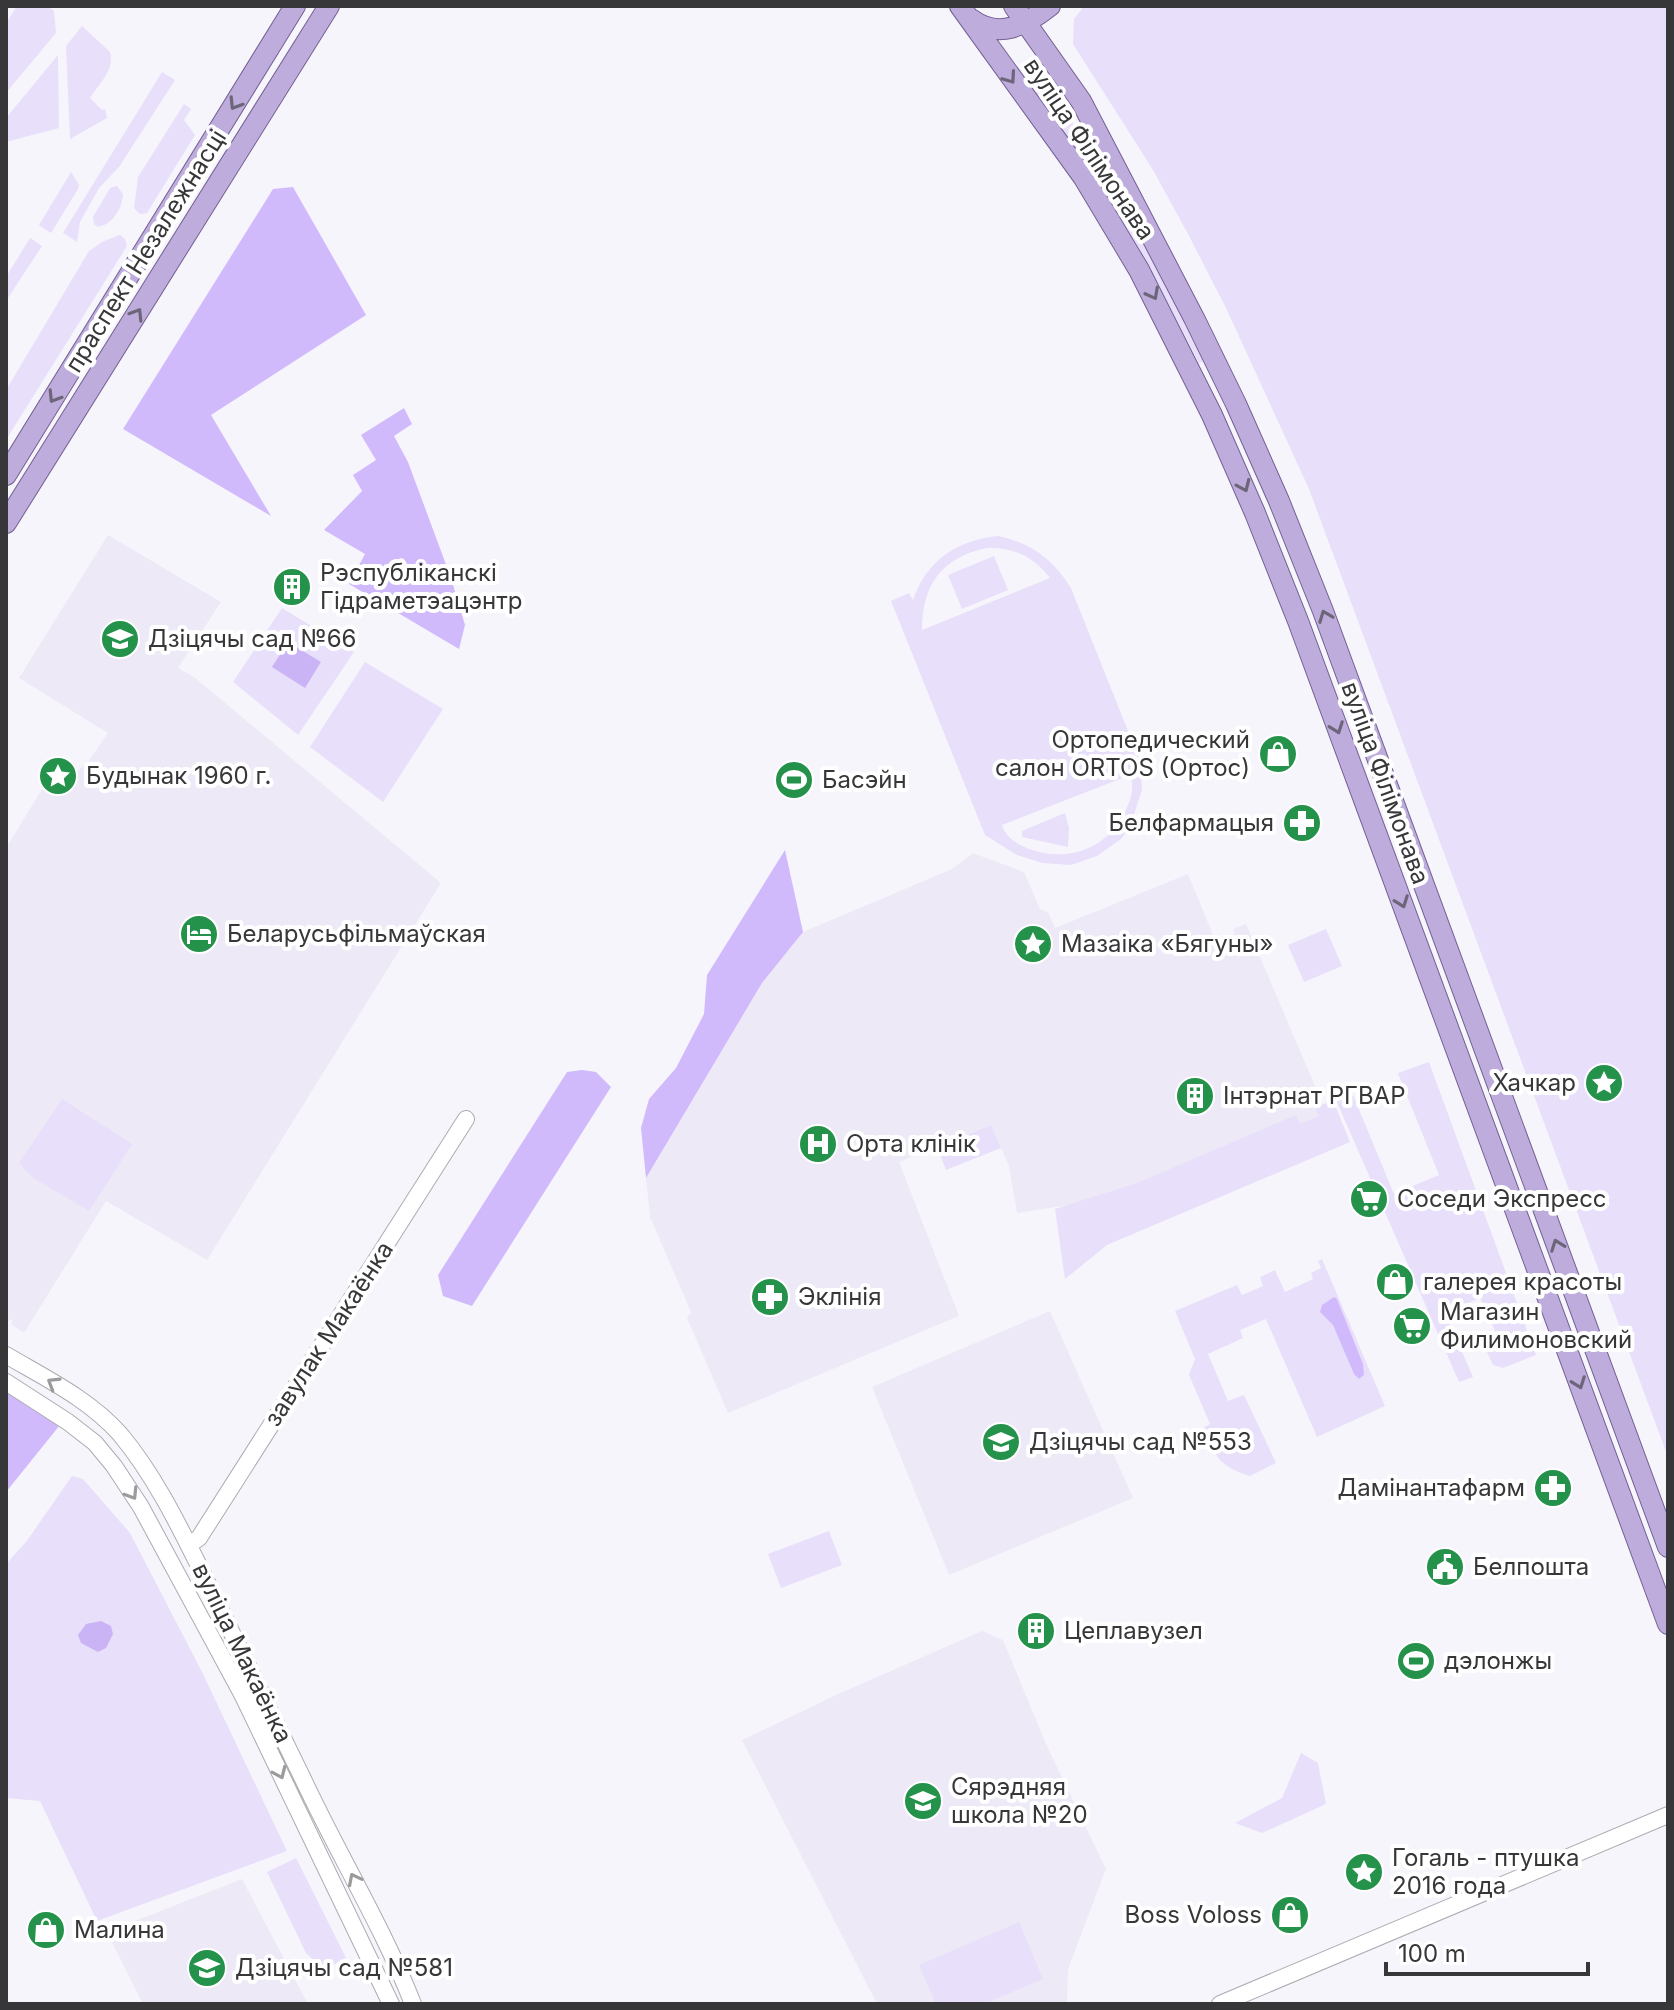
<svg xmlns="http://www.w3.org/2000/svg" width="1674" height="2010" font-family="Inter,sans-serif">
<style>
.built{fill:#ede9f7}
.green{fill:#e8dffa;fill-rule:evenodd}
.forest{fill:#d1bafc}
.water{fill:#cab4f5}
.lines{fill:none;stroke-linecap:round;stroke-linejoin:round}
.minor-casing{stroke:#adabb1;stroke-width:18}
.major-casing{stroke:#736093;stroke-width:22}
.minor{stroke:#fff;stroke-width:16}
.major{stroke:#beaddc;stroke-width:20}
.oneway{stroke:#6d667a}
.oneway2{stroke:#9b9a9c}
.labels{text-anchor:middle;stroke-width:8;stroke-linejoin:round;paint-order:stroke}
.street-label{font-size:24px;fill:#373639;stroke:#fff}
.poi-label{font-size:24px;fill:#373639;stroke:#fff;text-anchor:start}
</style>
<rect width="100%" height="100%" fill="#f7f5fc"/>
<path class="built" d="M108 535 221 602 178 668 194 677 441 883 207 1260 106 1201 24 1333 11 1324 13 1321 10 1319 6 1324V848L58 763 75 773 88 762 108 733 19 678Z
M973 853 1024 872 1040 909 1048 912 1055 928 1188 874 1216 942 1235 935 1233 929 1246 924 1338 1140 1069 1205 1017 1213 1009 1166 991 1125 899 1162 959 1316 728 1413 687 1318 691 1312 650 1217 646 1178 762 983 803 932 952 869Z
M1050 1311 1133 1498 949 1575 872 1387Z
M982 1631 1003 1640 1046 1744 1106 1869 1068 1969 1067 2004H877L742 1740 836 1695Z
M242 1879 308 2004H143L107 1932Z"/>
<path class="green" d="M17 6H47L54 11 56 33 6 93V23Z
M1084 6H1668V1457L1309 489 1226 308 1188 234 1153 170 1073 44 1074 19Z
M82 26 110 52C115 69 100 83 90 98L102 110 105 109 107 118 70 139 66 46Z
M58 55 59 128 6 142V118Z
M162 72 175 80 119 167 99 188 80 222 77 242 63 233Z
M1040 72C1101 163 1154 262 1204 361L1199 363 1145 259 1109 195 1027 81Z
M184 104 191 109 184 120 195 135 147 213 140 214 134 208 138 177Z
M71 172 79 185 78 189 51 233 39 225Z
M117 186 123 194C122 209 113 224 98 227L94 224 93 217 110 188Z
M120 235 125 239 127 246 6 440V390L89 251 104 241Z
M30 238 42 246 6 301V277Z
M998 536C1031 543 1053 559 1071 588L1140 761 1142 790 1130 826 1121 839 1097 856 1071 865 1042 863 1017 855 985 835 891 601 909 593 913 600C926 561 957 540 998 536ZM987 548C1014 547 1034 557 1050 578L922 630C922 585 942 557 987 548ZM1130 775C1134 785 1132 795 1128 805 1112 847 1070 864 1029 849 1017 844 1006 838 1002 825Z
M994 556 1008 590 962 609 948 575Z
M282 608 354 652 298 735 233 682Z
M365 662 443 709 383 802 310 747Z
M1065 813 1069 828 1068 847 1022 837V831Z
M1326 929 1342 966 1304 982 1288 945Z
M1429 1062 1536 1355 1503 1368 1493 1365 1486 1350 1501 1344 1480 1298 1445 1313 1473 1377 1459 1382 1336 1100 1353 1095 1394 1194 1439 1175 1397 1071 1398 1073Z
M62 1099 132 1144 89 1211 32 1177 19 1163Z
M1333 1100 1350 1142 1107 1245 1065 1279 1055 1209 1137 1183 1296 1115 1300 1124 1319 1116 1315 1108Z
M991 1125 1001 1148 946 1170 937 1147Z
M1322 1259 1385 1406 1317 1437 1266 1319 1240 1330 1243 1338 1208 1354 1228 1401 1244 1395 1276 1463 1250 1476C1218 1466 1216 1457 1203 1428L1210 1424 1189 1375 1195 1359 1175 1311 1237 1285 1242 1295 1263 1286 1260 1277 1275 1270 1285 1292 1313 1279 1311 1273 1321 1268 1318 1261Z
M72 1476 83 1479 130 1533 202 1672 287 1851 97 1921 40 1801 6 1798V1564L26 1542Z
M829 1531 842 1565 781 1588 768 1554Z
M1301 1753 1318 1763 1326 1804 1262 1833 1235 1823 1282 1798Z
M296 1858 346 1958 324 1970 306 1953 267 1872Z
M1019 1922 1043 1979 984 2004H936L919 1965Z"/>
<path class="forest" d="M293 187 366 315 211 415 271 516 123 429 273 189Z
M404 408 412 424 394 436 408 462 451 578 465 625 459 649 349 584 365 554 324 530 362 491 353 475 376 460 361 435Z
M785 850 803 932 762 983 646 1178 641 1128 649 1099 676 1068 704 1014 707 975Z
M582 1070 596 1072 611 1087 472 1306 443 1296 438 1275 567 1072Z
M1334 1297 1337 1299 1363 1364 1364 1375 1359 1379 1354 1374 1333 1325 1320 1312 1322 1305Z
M6 1391 60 1425 6 1492Z"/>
<path class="water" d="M288 642 321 662 305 688 272 667Z
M101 1621 111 1626 113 1634 106 1648 98 1652 81 1643 78 1635 86 1624Z"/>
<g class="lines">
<g class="minor-casing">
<path id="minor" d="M6 1355C45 1378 89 1399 120 1434 156 1477 181 1530 206 1580 239 1647 272 1714 304 1781 339 1856 383 1927 413 2004
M6 1382 68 1422 95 1443 114 1466 141 1507 243 1696 391 2004
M189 1545 199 1538 466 1119
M1220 2004 1668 1815"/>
</g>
<g class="major-casing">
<path id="major" d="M960 6 1084 178 1139 270 1212 415 1255 513 1298 621 1668 1624
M1014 6 1081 101 1195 320 1236 404 1279 501 1323 611 1668 1547
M971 19C999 40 1026 25 1050 6
M6 475 295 6
M6 523 329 6"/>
</g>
<use href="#minor" class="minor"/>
<use href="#major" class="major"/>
</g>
<defs><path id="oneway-chevron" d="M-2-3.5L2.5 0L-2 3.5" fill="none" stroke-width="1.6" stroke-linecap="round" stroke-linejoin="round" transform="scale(2)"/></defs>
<g class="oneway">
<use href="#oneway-chevron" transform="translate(1010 78) rotate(55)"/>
<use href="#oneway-chevron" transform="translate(235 104) rotate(122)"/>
<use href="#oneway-chevron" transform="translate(1153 294) rotate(62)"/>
<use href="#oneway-chevron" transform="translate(137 314) rotate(-58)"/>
<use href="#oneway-chevron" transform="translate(54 397) rotate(122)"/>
<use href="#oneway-chevron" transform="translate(1244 486) rotate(66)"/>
<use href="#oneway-chevron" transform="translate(1325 616) rotate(-111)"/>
<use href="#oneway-chevron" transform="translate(1337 728) rotate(70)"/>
<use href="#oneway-chevron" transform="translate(1402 902) rotate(70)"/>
<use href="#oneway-chevron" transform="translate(1557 1245) rotate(-110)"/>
<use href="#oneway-chevron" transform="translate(1579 1383) rotate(70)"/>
</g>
<g class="oneway2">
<use href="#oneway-chevron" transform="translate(53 1383) rotate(-149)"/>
<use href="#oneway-chevron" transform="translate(132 1494) rotate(58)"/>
<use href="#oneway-chevron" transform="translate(280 1773) rotate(66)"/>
<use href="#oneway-chevron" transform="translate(354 1879) rotate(-117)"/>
</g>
<defs>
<g id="building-disc" transform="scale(2)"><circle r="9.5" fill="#24924a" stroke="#fff"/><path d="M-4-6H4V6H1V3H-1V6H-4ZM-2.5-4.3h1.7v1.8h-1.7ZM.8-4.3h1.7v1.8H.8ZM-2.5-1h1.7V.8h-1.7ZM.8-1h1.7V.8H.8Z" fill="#fff"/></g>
<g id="school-disc" transform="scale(2)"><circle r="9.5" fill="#24924a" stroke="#fff"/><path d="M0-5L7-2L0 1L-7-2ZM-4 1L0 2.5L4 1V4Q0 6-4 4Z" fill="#fff"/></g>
<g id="shop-disc" transform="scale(2)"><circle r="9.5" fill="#24924a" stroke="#fff"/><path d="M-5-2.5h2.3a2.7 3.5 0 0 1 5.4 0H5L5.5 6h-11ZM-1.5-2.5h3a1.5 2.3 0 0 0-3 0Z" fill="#fff"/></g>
<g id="sight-disc" transform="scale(2)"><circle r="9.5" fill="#24924a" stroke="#fff"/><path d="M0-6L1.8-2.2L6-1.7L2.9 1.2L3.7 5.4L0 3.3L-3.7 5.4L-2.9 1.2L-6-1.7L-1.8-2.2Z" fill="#fff"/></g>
<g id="stadium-disc" transform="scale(2)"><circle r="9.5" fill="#24924a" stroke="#fff"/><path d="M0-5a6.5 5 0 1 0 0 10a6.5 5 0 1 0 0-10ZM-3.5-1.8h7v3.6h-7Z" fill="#fff"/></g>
<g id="pharmacy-disc" transform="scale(2)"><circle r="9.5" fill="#24924a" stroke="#fff"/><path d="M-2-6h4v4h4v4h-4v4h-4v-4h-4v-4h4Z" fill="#fff"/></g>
<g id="hotel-disc" transform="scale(2)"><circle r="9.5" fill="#24924a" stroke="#fff"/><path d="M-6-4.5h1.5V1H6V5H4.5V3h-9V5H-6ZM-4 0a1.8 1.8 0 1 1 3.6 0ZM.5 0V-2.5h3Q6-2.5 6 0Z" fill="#fff"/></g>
<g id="hospital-disc" transform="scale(2)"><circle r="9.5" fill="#24924a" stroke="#fff"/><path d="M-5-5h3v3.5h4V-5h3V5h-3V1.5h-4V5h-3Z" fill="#fff"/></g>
<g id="supermarket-disc" transform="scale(2)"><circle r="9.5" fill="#24924a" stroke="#fff"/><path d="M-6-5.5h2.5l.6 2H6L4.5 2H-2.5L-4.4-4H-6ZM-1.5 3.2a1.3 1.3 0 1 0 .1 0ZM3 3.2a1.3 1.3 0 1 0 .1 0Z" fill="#fff"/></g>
<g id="civic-disc" transform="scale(2)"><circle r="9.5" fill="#24924a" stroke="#fff"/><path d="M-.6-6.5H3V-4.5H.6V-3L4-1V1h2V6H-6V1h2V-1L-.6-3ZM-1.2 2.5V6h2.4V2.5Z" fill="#fff"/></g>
</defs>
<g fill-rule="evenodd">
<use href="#building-disc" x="292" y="587"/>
<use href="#school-disc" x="120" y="639"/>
<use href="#shop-disc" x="1278" y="754"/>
<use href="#sight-disc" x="58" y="776"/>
<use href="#stadium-disc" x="794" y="780"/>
<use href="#pharmacy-disc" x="1302" y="823"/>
<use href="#hotel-disc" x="199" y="934"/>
<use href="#sight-disc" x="1033" y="944"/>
<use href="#sight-disc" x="1604" y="1083"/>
<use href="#building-disc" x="1195" y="1096"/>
<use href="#hospital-disc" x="818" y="1144"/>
<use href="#supermarket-disc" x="1369" y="1199"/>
<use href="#shop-disc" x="1395" y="1282"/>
<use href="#pharmacy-disc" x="770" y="1297"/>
<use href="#supermarket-disc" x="1412" y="1326"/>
<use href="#school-disc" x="1001" y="1442"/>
<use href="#pharmacy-disc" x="1553" y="1488"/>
<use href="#civic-disc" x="1445" y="1567"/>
<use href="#building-disc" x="1036" y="1631"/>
<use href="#stadium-disc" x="1416" y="1661"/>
<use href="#school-disc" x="923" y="1801"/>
<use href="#sight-disc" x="1364" y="1872"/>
<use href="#shop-disc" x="1290" y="1915"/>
<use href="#shop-disc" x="46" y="1930"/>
<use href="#school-disc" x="207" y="1968"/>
</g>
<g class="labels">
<g class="street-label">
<text transform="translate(1089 149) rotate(56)" y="8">вуліца Філімонава</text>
<text transform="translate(146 251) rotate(-58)" y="8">праспект Незалежнасці</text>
<text transform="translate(1385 783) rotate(70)" y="8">вуліца Філімонава</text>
<text transform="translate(329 1334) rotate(-57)" y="8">завулак Макаёнка</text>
<text transform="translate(242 1653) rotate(64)" y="8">вуліца Макаёнка</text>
</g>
<g class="poi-label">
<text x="320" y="581">Рэспубліканскі<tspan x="320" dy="28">Гідраметэацэнтр</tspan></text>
<text x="148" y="647">Дзіцячы сад №66</text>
<text x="1250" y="748" text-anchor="end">Ортопедический<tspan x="1250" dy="28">салон ORTOS (Ортос)</tspan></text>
<text x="86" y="784">Будынак 1960 г.</text>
<text x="822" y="788">Басэйн</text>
<text x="1274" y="831" text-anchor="end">Белфармацыя</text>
<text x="227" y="942">Беларусьфільмаўская</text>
<text x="1061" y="952">Мазаіка «Бягуны»</text>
<text x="1576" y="1091" text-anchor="end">Хачкар</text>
<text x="1223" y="1104">Інтэрнат РГВАР</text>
<text x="846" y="1152">Орта клінік</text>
<text x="1397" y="1207">Соседи Экспресс</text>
<text x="1423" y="1290">галерея красоты</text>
<text x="798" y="1305">Эклінія</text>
<text x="1440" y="1320">Магазин<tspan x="1440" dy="28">Филимоновский</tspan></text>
<text x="1029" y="1450">Дзіцячы сад №553</text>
<text x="1525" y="1496" text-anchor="end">Дамінантафарм</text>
<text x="1473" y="1575">Белпошта</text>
<text x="1064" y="1639">Цеплавузел</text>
<text x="1444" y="1669">дэлонжы</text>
<text x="951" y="1795">Сярэдняя<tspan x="951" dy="28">школа №20</tspan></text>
<text x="1392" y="1866">Гогаль - птушка<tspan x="1392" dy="28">2016 года</tspan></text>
<text x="1262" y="1923" text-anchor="end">Boss Voloss</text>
<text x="74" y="1938">Малина</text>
<text x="235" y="1976">Дзіцячы сад №581</text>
</g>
</g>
<rect width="1674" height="2010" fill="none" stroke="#373639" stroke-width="16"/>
<path d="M1386 1962v12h202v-12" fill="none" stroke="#373639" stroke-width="4"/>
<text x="1398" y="1962" font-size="24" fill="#373639" stroke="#ffffff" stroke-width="6" paint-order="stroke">100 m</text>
</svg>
